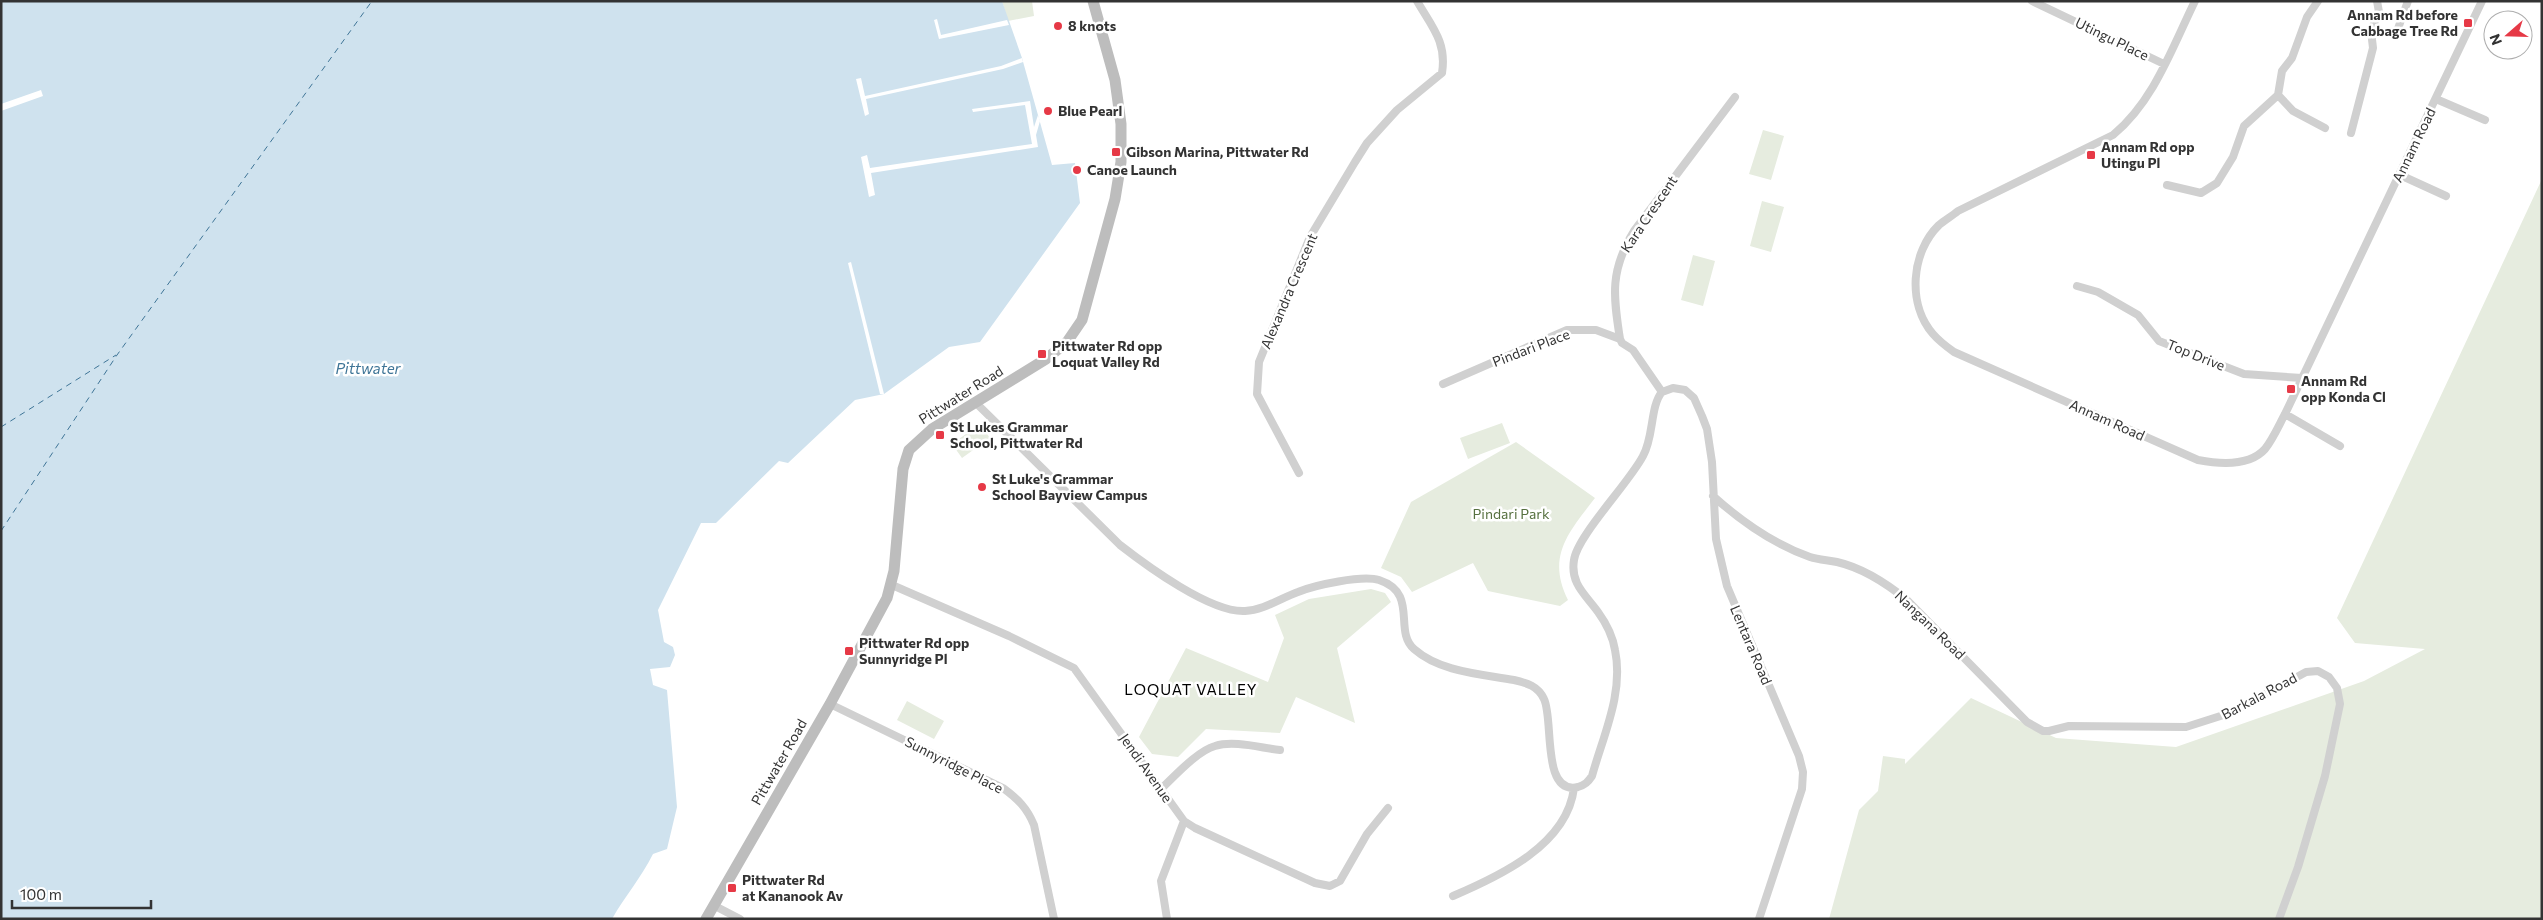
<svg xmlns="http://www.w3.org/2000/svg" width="2543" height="920" font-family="Commissioner,sans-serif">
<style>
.green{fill:#e6ecdf}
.water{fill:#cfe2ee}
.pier{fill:#fff}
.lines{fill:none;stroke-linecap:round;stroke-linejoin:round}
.ferry{stroke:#3f7597;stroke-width:1;stroke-dasharray:6 5;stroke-linecap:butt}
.street{stroke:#d0d0d0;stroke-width:8}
.secondary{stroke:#bdbdbd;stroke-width:11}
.poi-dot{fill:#e63946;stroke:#fff;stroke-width:2}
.labels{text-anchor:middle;stroke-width:5;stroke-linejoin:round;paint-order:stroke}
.poi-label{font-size:14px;font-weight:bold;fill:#333;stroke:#fff;text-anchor:start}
.street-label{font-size:14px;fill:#333;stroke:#fff}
.park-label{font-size:14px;fill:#56703f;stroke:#fff}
.water-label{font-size:15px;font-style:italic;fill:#3f7597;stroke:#fff}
.neighbourhood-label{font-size:15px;letter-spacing:1px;fill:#000;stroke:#fff}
</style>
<rect width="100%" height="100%" fill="#fff"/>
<path class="green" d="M1002 1H1032L1034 16 1008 21Z
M1763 130 1784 136 1771 180 1749 174Z
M2542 179V919H1829L1859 810 1878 791 1883 756 1905 759V764L1971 698 2056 738 2176 747 2364 681 2425 649 2355 643 2337 618Z
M1762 201 1784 207 1771 252 1750 246Z
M1693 255 1715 261 1703 306 1681 300Z
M1502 423 1510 443 1468 459 1460 438Z
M980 424 990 438 962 458 952 444Z
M1516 442 1595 498C1569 532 1546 556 1568 600L1560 606 1488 591 1473 563 1412 592 1401 577 1381 568 1411 502Z
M1371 589 1385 593 1391 602 1337 648 1355 723 1296 697 1280 733 1206 729 1178 757 1152 754 1139 737 1186 648 1268 682 1284 638 1275 615 1309 599Z
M907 701 944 721 934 739 897 720Z"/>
<path class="water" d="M1 1H1002L1022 58 1052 165 1075 163 1080 203 980 342 949 347 884 394 855 400 788 463 779 461 716 523H701L658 610 664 642 673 647 675 655 670 667 650 669 653 685 667 690 677 807 667 849 653 854C641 878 625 896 612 919H1Z"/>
<path class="pier" d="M937 19 941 35 1007 20 1009 25 939 39 934 20Z
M1022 58 1023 62 1003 69 866 99 869 114 865 116 856 79 861 78 865 96 1001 66Z
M41 90 43 96 1 111V104Z
M1030 101 1034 127 1038 115 1040 121 1036 135 1038 147 871 173 875 195 869 197 861 157 867 155 870 168 1032 144 1025 105 973 112 972 109Z
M851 262 884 394H880L848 263Z"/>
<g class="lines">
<path class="ferry" d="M1 427 116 355
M1 531 117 355 372 1"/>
<path class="street" d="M2032 1 2164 64
M2195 1C2172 48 2154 101 2113 135L1958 211C1952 216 1945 220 1939 225 1911 252 1907 304 1933 334 1939 341 1947 347 1954 352L2198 460C2219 464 2249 467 2265 449 2273 439 2279 425 2285 414L2482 1
M2396 34 2408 1
M2278 95 2293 111 2325 128
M2436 99 2485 120
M2351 133 2373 48 2371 31 2379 12 2377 1
M2400 175 2446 196
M2167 185 2201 193 2217 183 2233 157 2244 126 2278 95 2282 71 2292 58 2307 17 2318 1
M2077 286 2098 292 2138 315 2159 341 2244 374 2302 378
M1443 384 1567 330H1596L1620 339
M1662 392 1673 388 1685 390 1694 398 1702 416 1707 429 1712 462 1716 539 1727 586 1799 756 1803 772 1802 789 1759 919
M1662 392 1633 350 1622 343 1620 339C1613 295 1610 270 1634 231L1735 97
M975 402 1120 545C1147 566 1211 613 1245 611 1264 610 1281 598 1298 592 1315 585 1362 575 1379 580 1419 593 1393 631 1414 649 1440 672 1481 674 1514 680 1527 683 1538 686 1544 699 1554 719 1541 796 1578 787 1585 785 1588 782 1592 776 1603 736 1624 693 1615 650 1613 638 1606 623 1598 612 1586 595 1570 584 1574 560 1577 536 1629 483 1643 456 1654 437 1650 406 1662 392
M2285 414 2340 446
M1299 473 1257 394 1259 362 1310 237 1355 162 1367 143 1397 110 1442 73C1447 42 1432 27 1417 1
M1713 496C1742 522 1773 544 1810 557 1819 560 1828 560 1837 562 1863 568 1886 583 1907 600L2027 722 2043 731H2049L2069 726 2186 727 2233 712 2306 672 2318 671 2329 677 2337 688 2340 704 2325 776 2298 867 2279 919
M892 585 1009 636 1074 668 1184 821 1195 828 1315 883 1330 886 1340 881 1367 834 1388 808
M830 704 1003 788C1018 799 1027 808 1034 825L1054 919
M1161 789C1174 777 1197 751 1215 746 1234 740 1261 748 1280 750
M1453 896C1500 876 1567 845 1574 788
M713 905 740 919
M1167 919 1161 881 1184 821"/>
<path class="secondary" d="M706 919 830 704 887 598 894 571 903 469 909 450 932 429 1046 359 1067 342 1082 320 1115 199 1121 162V124L1115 80 1093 1"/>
</g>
<g class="poi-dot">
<rect x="2463" y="18" width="10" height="10" rx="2.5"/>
<circle cx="1058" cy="26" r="5"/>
<circle cx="1048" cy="111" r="5"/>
<rect x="1111" y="147" width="10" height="10" rx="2.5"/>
<rect x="2086" y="150" width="10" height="10" rx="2.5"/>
<circle cx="1077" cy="170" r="5"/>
<rect x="1037" y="349" width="10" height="10" rx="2.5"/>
<rect x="2286" y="384" width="10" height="10" rx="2.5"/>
<rect x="935" y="430" width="10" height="10" rx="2.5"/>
<circle cx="982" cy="487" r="5"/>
<rect x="844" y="646" width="10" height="10" rx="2.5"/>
<rect x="727" y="883" width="10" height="10" rx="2.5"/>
</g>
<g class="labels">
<g class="poi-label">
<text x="2458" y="20" text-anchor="end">Annam Rd before<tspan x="2458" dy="16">Cabbage Tree Rd</tspan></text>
<text x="1068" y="31">8 knots</text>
<text x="1058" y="116">Blue Pearl</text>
<text x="2101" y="152">Annam Rd opp<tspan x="2101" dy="16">Utingu Pl</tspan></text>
<text x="1126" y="157">Gibson Marina, Pittwater Rd</text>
<text x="1087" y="175">Canoe Launch</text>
<text x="1052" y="351">Pittwater Rd opp<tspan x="1052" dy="16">Loquat Valley Rd</tspan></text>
<text x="2301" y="386">Annam Rd<tspan x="2301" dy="16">opp Konda Cl</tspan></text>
<text x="950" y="432">St Lukes Grammar<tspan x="950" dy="16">School, Pittwater Rd</tspan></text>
<text x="992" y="484">St Luke's Grammar<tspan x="992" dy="16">School Bayview Campus</tspan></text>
<text x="859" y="648">Pittwater Rd opp<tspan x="859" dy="16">Sunnyridge Pl</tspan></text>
<text x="742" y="885">Pittwater Rd<tspan x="742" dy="16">at Kananook Av</tspan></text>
</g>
<g class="street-label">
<text transform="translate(2112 39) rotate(26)" y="5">Utingu Place</text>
<text transform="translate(2414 145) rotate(-64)" y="5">Annam Road</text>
<text transform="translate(1649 214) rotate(-56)" y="5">Kara Crescent</text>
<text transform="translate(1289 291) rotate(-67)" y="5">Alexandra Crescent</text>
<text transform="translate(1531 348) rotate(-21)" y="5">Pindari Place</text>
<text transform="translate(2196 355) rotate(22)" y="5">Top Drive</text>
<text transform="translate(961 395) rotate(-32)" y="5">Pittwater Road</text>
<text transform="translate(2107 420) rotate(24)" y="5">Annam Road</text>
<text transform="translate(1930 625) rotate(44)" y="5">Nangana Road</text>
<text transform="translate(1751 645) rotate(67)" y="5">Lentara Road</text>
<text transform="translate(2259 696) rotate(-28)" y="5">Barkala Road</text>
<text transform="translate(779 762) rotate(-60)" y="5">Pittwater Road</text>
<text transform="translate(954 765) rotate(27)" y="5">Sunnyridge Place</text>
<text transform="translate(1146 768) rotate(55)" y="5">Jendi Avenue</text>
</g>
<g class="park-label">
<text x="1511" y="519">Pindari Park</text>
</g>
<g class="water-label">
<text x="368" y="374">Pittwater</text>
</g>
<g class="neighbourhood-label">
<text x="1191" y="695">LOQUAT VALLEY</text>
</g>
</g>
<rect width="2543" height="920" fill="none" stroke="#333333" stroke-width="5"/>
<g transform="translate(2508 35) rotate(250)"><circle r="24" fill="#ffffff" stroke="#adadad"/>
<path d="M0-4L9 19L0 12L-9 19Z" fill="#e63946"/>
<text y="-8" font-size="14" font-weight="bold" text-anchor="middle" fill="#333333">N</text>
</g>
<path d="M12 900v8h139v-8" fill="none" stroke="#333333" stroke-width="2.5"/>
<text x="20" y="900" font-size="15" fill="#333333" stroke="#ffffff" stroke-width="4" paint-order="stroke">100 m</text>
</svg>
